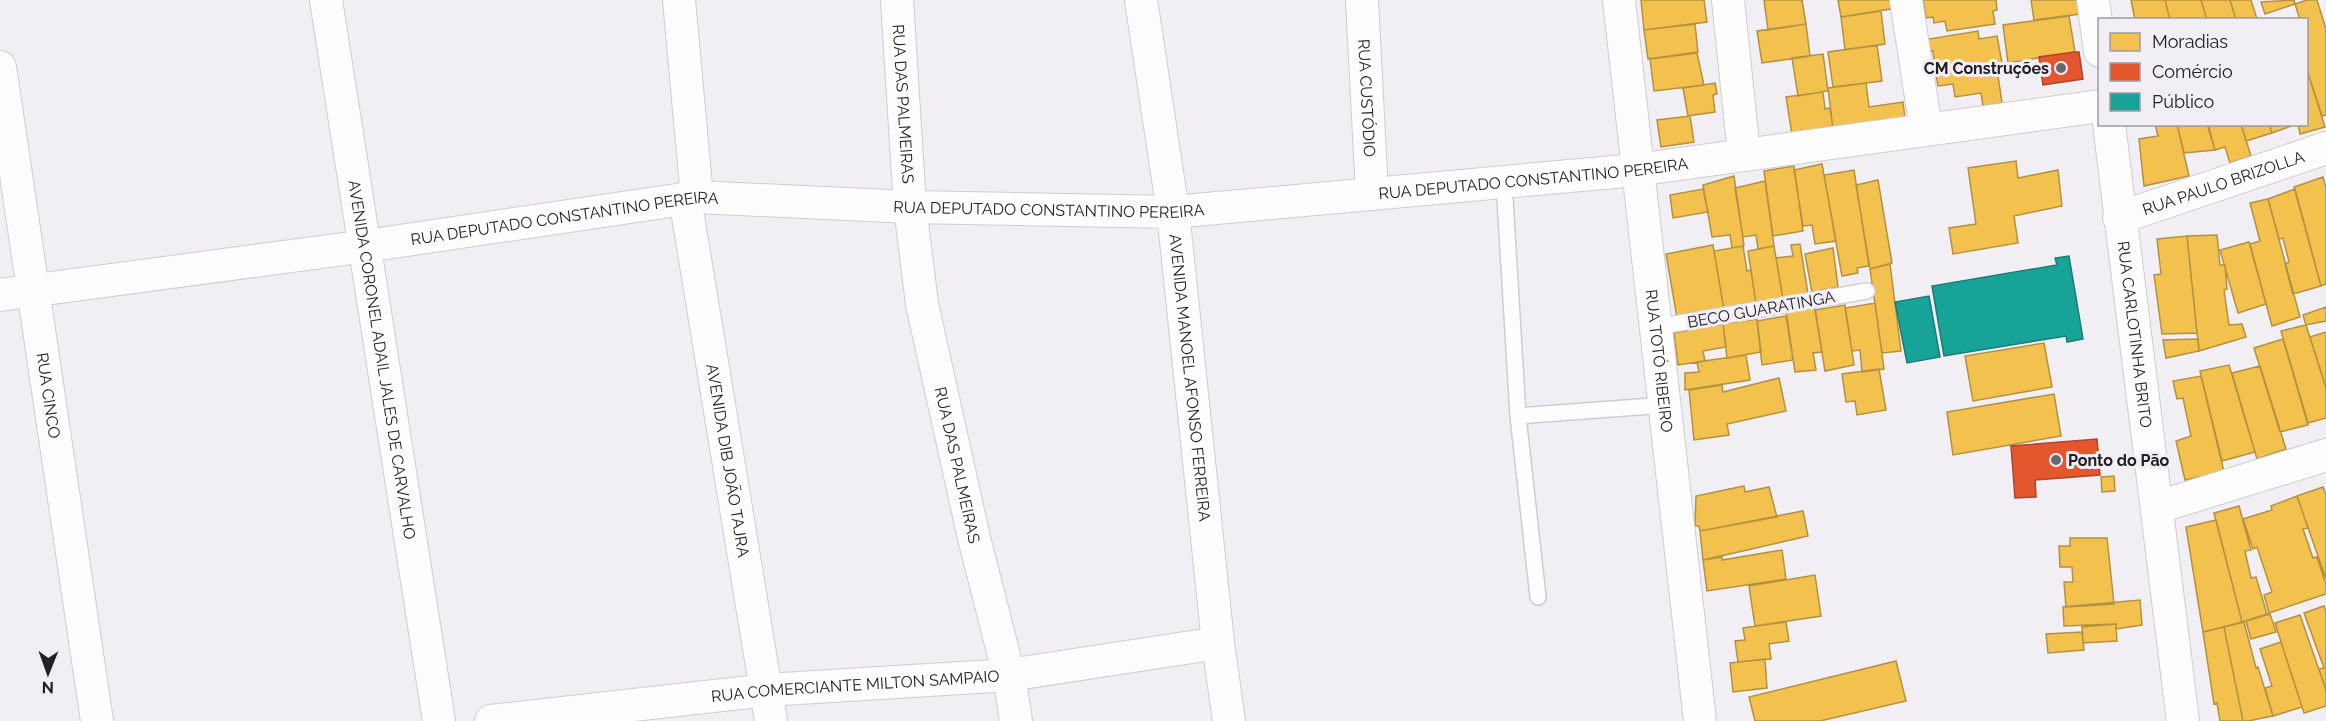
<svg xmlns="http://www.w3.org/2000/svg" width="2326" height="721" font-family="Raleway,sans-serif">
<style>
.homes{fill:#f2c14e;stroke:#b39141;stroke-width:1.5}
.shops{fill:#e4572e;stroke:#aa462b;stroke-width:1.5}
.public{fill:#17a398;stroke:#1a7c75;stroke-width:1.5}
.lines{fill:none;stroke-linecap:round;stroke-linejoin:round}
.service-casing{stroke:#ceccd0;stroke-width:18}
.minor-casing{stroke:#ceccd0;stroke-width:34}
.service{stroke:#fdfdfd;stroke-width:15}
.minor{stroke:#fdfdfd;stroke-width:32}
.poi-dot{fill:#6a686c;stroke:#f1eef5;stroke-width:2}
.labels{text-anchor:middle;stroke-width:6;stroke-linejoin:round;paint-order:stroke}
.poi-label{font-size:16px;font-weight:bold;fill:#212023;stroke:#f1eef5;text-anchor:end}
.street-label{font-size:16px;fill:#212023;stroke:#f1eef5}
</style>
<rect width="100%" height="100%" fill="#f1eff4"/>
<path class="homes" d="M1641 0H1704L1707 22 1644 30Z
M1764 0H1802L1806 24 1768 30Z
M1838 0H1896L1897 8 1841 17Z
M1923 0H1996L1997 10 1993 11 1995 24 1947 31 1945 21 1934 23 1933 17 1926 18Z
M2031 0H2078L2080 14 2034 20Z
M2131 0H2165L2170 20H2135Z
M2165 0H2201L2207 20H2170Z
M2201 0H2230L2236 20H2207Z
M2230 0H2251L2257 19 2236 20Z
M2294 0 2295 4 2265 14 2261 2Z
M2307 0H2317L2326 29V115L2322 116 2306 67V20H2300L2295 4Z
M1881 11 1885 44 1845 50 1841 17Z
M2069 16 2075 52 2008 63 2003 25Z
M1695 24 1698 52 1648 59 1644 30Z
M1806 24 1810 56 1762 63 1757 31Z
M1978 31 1979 39 1997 36 2002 63 1936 74 1933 51 1925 53 1923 40Z
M1877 45 1882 81 1833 87 1828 52Z
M1697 53 1704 85 1654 91 1650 59Z
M1823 54 1828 91 1798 96 1792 58Z
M2002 63 2004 75 1998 76 2002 103 1983 106 1981 93 1955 97 1953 84 1938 86 1936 74Z
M2306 67 2325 127 2300 134 2298 124H2306Z
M1715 83 1717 94 1713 95 1715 112 1688 116 1683 88Z
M1866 83 1869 107 1903 102 1905 119 1833 129 1828 88Z
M1823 92 1825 109 1830 108 1833 129 1792 135 1786 97Z
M1690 116 1694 142 1661 147 1657 120Z
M2155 124H2177L2189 176 2144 186 2139 139 2158 136Z
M2177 124H2207L2215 150 2184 153Z
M2208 124H2241L2251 156 2230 163 2225 147 2215 150Z
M2241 124H2269L2272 133 2246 141Z
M2269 124H2297L2272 133Z
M2016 161 2018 178 2058 170 2062 206 2014 216 2018 243 1953 254 1949 228 1976 224 1968 168Z
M1822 164 1836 241 1815 244 1812 225 1803 226 1794 170Z
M1794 166 1803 231 1773 236 1764 171Z
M1854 170 1869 266 1857 268 1858 273 1842 276 1824 175Z
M1734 176 1744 246 1732 248 1730 235 1712 237 1703 185Z
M2323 177 2326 188V284L2321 286 2294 187Z
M1878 180 1892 263 1870 269 1856 185Z
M1765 181 1774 246 1758 249 1756 235 1743 237 1735 188Z
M1703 189 1708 212 1673 218 1670 195Z
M2295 189 2321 286 2293 294 2285 264 2289 262 2283 238 2279 239 2268 199Z
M2268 199 2300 317 2272 326 2250 244 2260 241 2250 203Z
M2217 235 2220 265H2225L2227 289 2224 290 2229 325 2242 324 2246 337 2199 351 2187 236Z
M2187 236 2197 333 2162 334 2154 275 2161 274 2157 239Z
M2249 242 2266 304 2238 313 2220 250Z
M1800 244 1808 294 1783 299 1776 258 1793 256 1791 245Z
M1713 245 1724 310 1677 318 1666 254Z
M1743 246 1747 271 1751 270 1756 304 1724 310 1714 251Z
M1774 246 1783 299 1756 304 1748 251Z
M1833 248 1838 287 1812 292 1805 254Z
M1890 264 1901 351 1882 353 1870 269Z
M1875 303 1884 369 1862 372 1860 350 1852 351 1845 308Z
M1845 305 1854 365 1825 371 1815 310Z
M1815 307 1822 352 1813 353 1816 370 1795 372 1786 311Z
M2326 307V321L2306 325 2303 315Z
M1786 316 1793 360 1762 365 1757 321Z
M1757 319 1761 352 1727 358 1723 324Z
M1723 324 1726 347 1703 351 1705 361 1678 365 1674 333Z
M2306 325 2326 388V418L2308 423 2281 331Z
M2326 332V388L2310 337Z
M2198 339 2199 351 2166 358 2163 340Z
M2283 339 2308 425 2280 432 2254 348Z
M2044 343 2052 387 1973 401 1965 356Z
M1746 355 1750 380 1685 390V373L1699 372 1697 362Z
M2229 365 2255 452 2222 461 2200 371Z
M2260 366 2286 449 2257 459 2232 373Z
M1879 369 1886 410 1857 415 1855 401 1846 402 1842 374Z
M2201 376 2224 472 2185 480 2176 441 2191 436 2183 398 2177 399 2173 381Z
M1779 378 1786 411 1727 424 1729 435 1694 440 1689 390 1722 385 1723 392Z
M2054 394 2061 436 1953 455 1947 412Z
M2114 476 2115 491 2102 492 2101 477Z
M1744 486 1745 492 1769 487 1777 517 1700 531 1699 526H1695L1696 496Z
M2323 487 2326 495V579L2297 496Z
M2297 496 2308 528 2303 529 2313 558 2317 557 2326 584V594L2269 613 2264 595 2272 592 2257 547 2253 549 2243 519 2272 510 2271 506Z
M2239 506 2251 550 2245 551 2251 578 2256 577 2267 614 2242 622 2214 513Z
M1803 511 1808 536 1703 560 1700 531Z
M2216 520 2242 622 2203 632 2186 527Z
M2070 538H2107L2114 604 2066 607 2064 582H2073L2072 567H2060L2059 546H2070Z
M1782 550 1786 579 1707 591 1703 560 1722 557V560Z
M1815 575 1821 616 1755 626 1749 586Z
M2140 600 2142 625 2116 629V624L2064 626 2063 607Z
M2324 606 2326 612V690L2319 669 2324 668 2304 613Z
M2270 614 2276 632 2251 639 2246 621Z
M2300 615 2326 690V706L2304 713 2275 623Z
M1786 622 1789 641 1769 644 1771 659 1738 662 1735 641 1745 640 1743 628Z
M2244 622 2256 668 2258 667 2273 716 2248 721H2243L2224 627Z
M2116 624 2117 641 2083 643 2082 627Z
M2224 627 2243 721H2220L2217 703 2214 704 2203 632Z
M2082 632 2084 650 2048 653 2046 634Z
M2281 642 2302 707 2273 716 2265 688 2272 686 2260 649Z
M1765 659 1767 688 1733 692 1730 663Z
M1896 661 1906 701 1820 721H1755L1749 697Z"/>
<path class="shops" d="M2075 52H2079L2083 79 2043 85 2039 57Z
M2097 439 2100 475 2035 480 2036 497 2015 498 2011 446Z"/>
<path class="public" d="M2069 256 2083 339 2067 342 2066 336 1944 356 1932 286 2057 265 2055 258Z
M1929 296 1940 357 1907 363 1895 302Z"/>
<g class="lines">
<g class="service-casing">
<path id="service" d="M1504 182 1518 416 1538 597
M1656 327 1867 291
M1518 416 1665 405"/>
</g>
<g class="minor-casing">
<g id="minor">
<path id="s1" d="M326 0 439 721"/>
<path d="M679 0 697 197"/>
<path id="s2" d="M897 0 910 207 922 304 974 538 1009 675 1016 721"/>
<path id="s3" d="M1141 0 1173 212 1218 643 1229 721"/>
<path id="s4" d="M1362 0 1372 194"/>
<path id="s5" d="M1619 0 1700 721"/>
<path d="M1728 0 1744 154"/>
<path d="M1906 0 1926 129"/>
<path d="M2093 0 2100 51"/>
<path id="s6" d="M0 67 97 721"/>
<path id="s7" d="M2109 124 2183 721"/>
<path id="s8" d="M685 198 771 721"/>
<path id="s9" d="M2119 218 2326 148"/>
<path id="s10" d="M0 295 366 246 697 197 910 207 1173 212 1636 170 2100 106"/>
<path d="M2158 507 2326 455"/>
<path id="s11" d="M491 721 767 690 1009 675 1218 643"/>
</g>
</g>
<use href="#service" class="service"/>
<use href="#minor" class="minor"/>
</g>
<g class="poi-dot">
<circle cx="2061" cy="68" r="6"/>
<circle cx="2056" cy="460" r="6"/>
</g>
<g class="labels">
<g class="poi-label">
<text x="2049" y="74">CM Construções</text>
<text x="2068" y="466" text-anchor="start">Ponto do Pão</text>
</g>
<g class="street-label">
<text dy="6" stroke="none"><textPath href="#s4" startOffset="98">RUA CUSTÓDIO</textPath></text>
<text dy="6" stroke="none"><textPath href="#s2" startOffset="104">RUA DAS PALMEIRAS</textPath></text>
<text dy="6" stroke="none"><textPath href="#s10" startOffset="1542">RUA DEPUTADO CONSTANTINO PEREIRA</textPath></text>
<text dy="6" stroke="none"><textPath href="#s9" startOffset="110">RUA PAULO BRIZOLLA</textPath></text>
<text dy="6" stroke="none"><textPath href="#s10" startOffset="1056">RUA DEPUTADO CONSTANTINO PEREIRA</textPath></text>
<text dy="6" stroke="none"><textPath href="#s10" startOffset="570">RUA DEPUTADO CONSTANTINO PEREIRA</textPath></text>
<text transform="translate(1761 309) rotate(-10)" y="6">BECO GUARATINGA</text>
<text dy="6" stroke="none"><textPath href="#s7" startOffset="212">RUA CARLOTINHA BRITO</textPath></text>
<text dy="6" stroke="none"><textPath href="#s1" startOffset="364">AVENIDA CORONEL ADAIL JALES DE CARVALHO</textPath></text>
<text dy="6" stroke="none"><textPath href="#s5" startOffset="363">RUA TOTÓ RIBEIRO</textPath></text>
<text dy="6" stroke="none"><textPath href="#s3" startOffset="381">AVENIDA MANOEL AFONSO FERREIRA</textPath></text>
<text dy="6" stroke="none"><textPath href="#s6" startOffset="332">RUA CINCO</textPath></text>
<text dy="6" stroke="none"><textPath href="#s8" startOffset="266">AVENIDA DIB JOÃO TAJRA</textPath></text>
<text dy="6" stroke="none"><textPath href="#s2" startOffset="470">RUA DAS PALMEIRAS</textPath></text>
<text dy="6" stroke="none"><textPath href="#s11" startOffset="366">RUA COMERCIANTE MILTON SAMPAIO</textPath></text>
</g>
</g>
<rect x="2098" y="18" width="210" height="108" fill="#f1eef5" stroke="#9e9ca1" stroke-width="1.5"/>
<rect x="2110" y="33" width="30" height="18" fill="#f2c14e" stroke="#9e9ca1" stroke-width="1.5"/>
<text x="2152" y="48" font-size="18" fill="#212023">Moradias</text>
<rect x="2110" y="63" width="30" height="18" fill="#e4572e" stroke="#9e9ca1" stroke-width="1.5"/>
<text x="2152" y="78" font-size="18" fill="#212023">Comércio</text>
<rect x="2110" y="93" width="30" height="18" fill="#17a398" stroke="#9e9ca1" stroke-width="1.5"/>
<text x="2152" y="108" font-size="18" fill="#212023">Público</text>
<g transform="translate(48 673) rotate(181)" stroke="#f1eef5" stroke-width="4.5" paint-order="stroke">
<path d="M0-4.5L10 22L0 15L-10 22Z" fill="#212023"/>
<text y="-9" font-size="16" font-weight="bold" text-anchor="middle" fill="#212023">N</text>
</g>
</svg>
